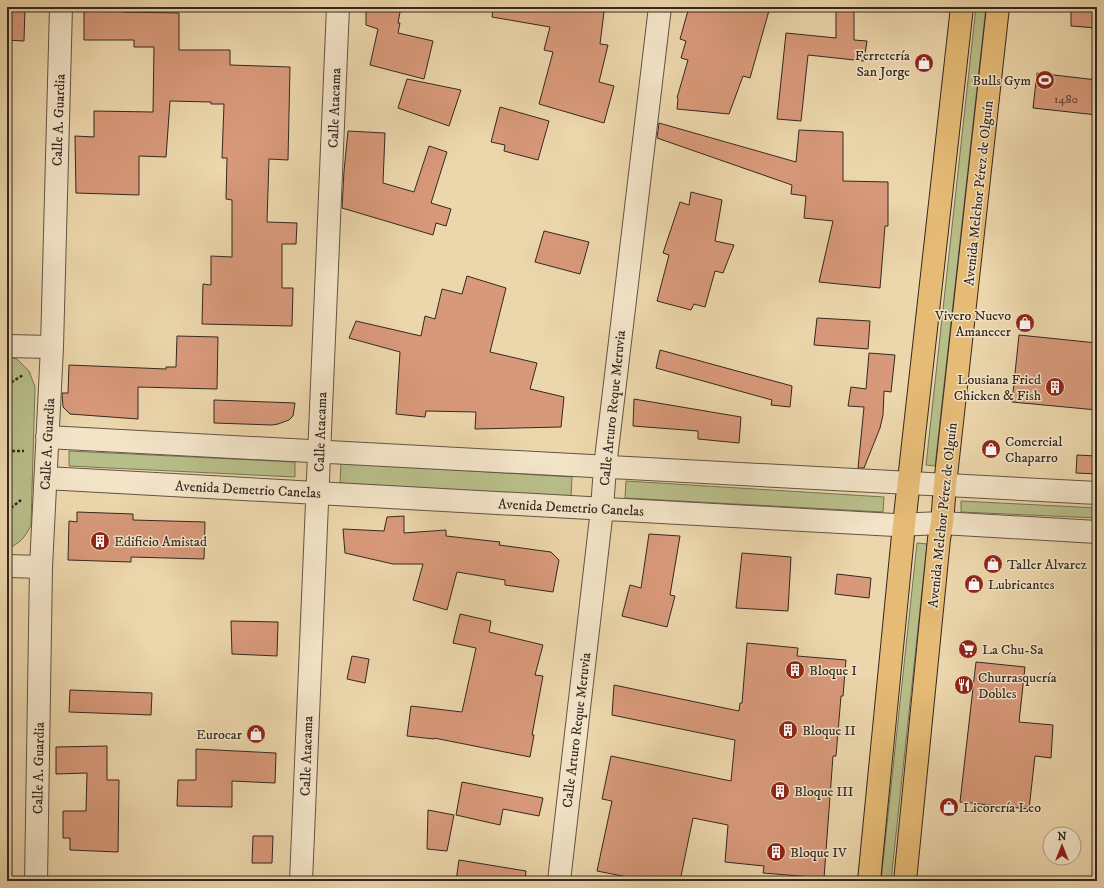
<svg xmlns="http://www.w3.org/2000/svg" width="1104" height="888" font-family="'IM FELL DW Pica',serif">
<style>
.green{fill:#b8be89;stroke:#767354}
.building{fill:#d8997a;stroke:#342820}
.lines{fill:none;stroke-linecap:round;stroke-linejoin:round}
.street-casing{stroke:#625443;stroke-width:24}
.highway-casing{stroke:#342820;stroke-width:24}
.path{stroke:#342820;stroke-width:2.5;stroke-dasharray:3 2;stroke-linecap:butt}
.street{stroke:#f3e4c8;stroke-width:22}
.highway{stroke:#e6bb76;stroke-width:22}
.labels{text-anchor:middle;stroke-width:3;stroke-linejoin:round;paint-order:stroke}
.number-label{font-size:12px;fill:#5d4436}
.poi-label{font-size:14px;fill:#342820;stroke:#f3e4c8;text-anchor:start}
.street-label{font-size:14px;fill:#342820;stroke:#f3e4c8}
</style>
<rect width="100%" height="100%" fill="#ecd6ab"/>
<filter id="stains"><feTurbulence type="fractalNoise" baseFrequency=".005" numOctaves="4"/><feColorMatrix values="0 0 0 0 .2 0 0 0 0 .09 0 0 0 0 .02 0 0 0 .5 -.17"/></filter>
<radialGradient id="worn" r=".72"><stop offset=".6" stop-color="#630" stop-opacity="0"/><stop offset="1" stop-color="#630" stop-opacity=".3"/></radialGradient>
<path class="green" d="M976 7H986L935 466 926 465Z
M7 357 17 359 29 371 35 387 31 525C25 538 20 543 7 549Z
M69 451 295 462V477L69 466Z
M341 463 572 477 571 497 340 483Z
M626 481 884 497 883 512 625 498Z
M961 501 1097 508V518L961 512Z
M917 543 927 544 891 881H881Z"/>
<path class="building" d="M7 7H25L24 41 7 40Z
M84 7H123V12L179 13V50H230V65L290 67 288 160 269 159 267 222 297 223 296 244H282V288H293L292 326 202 324 203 284 211 285V256L232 257V200L226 199 227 158H222L224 104H211V102L170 101 166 157 139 156V195L76 193 75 136 94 137V111L153 112 154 47H134V40H84Z
M366 7H401L398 23H400L398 33 433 41 424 79 370 65 378 29 366 25Z
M493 7H578L604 12 600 44 608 45 599 82 614 86 604 123 539 104 553 52 544 50 550 27 492 17Z
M689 7H770L750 78 743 76 729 114 677 109 678 99 677 98 688 60 681 58 686 41 680 39Z
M836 7H854V40L867 41 864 61 808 55 801 121 777 119 786 33 836 38Z
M1071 7H1097V28L1071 26Z
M1037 73 1097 80V115L1033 108Z
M407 79 461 90 449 126 398 108Z
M500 107 549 121 538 160 504 151 505 145 491 142Z
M659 123 796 162 799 130 843 132V181L888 182V226H885L880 288 819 282 833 221 804 218 806 196 791 194 792 185 657 138Z
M348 131 385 133 383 183 414 192 429 146 447 152 431 203 451 209 446 226 436 223 433 235 342 208 344 171Z
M691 192 722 200 715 241 734 245 723 273 715 271 705 307 694 304 691 310 657 301 669 255 663 253 680 202 689 205Z
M544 231 589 242 580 274 535 262Z
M467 276 506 288 490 352 537 363 530 389 564 397 561 427 475 429 476 412 426 411 425 417 396 414 400 352 349 338 356 321 421 336 425 316 435 319 442 289 462 294Z
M817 318 870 321 868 349 814 345Z
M1019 335 1097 343V410L1012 402Z
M177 336 218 337 217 389 138 387V419L70 414 63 407 62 393H68L69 365 166 369V367H176Z
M660 350 792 386 790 407 771 405 772 400 656 368Z
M869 353 895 355 891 392 884 391 883 415 880 428 864 468H858L864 407 848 406 851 387 866 389Z
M634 399 741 417 739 443 698 439V431L633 426Z
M214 400 295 403 293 416 289 420 278 424 272 425 214 423Z
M1077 455 1097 456V474L1076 473Z
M77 512 133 514V520L205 522 204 559 131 557V562L68 560 69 521 77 522Z
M404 516V533L446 530V536L500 542 499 545 551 552 559 560 553 592 505 585V580L457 572 447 610 413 600 423 564H393L345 553 343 529 384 531 387 517Z
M649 534 680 536 670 595 675 596 667 627 622 616 630 585 641 588Z
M742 553 791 557 788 611 736 608Z
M837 574 871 578 869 598 835 594Z
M460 614 491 621 489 632 543 645 535 675 543 676 532 735H534L530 757 434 738V739L407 736 411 706 462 712 476 648 453 643Z
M231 621 278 622 277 656 232 654Z
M747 643 798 648 797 656 846 660 843 696H841L836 756H833L824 878 763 873 764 866 725 862 728 825 693 818 680 881H648L597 871 612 801 602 799 611 756 731 781 735 740 612 715 614 685 739 711 740 703H742Z
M352 656 369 659 365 683 347 679Z
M976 662 1025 667 1019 722 1053 725 1051 758 1035 756 1029 809 960 802Z
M70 690 152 693 151 715 69 712Z
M107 746V780H119L118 852 70 850V838H63V811H86L87 773 56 774V747Z
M196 749 276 753 275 783 232 781V807L177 806 178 780H196Z
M462 782 543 798 539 816 503 809 500 825 456 815Z
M428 810 454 815 447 851 427 849Z
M253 836H273L272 863H252Z
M459 860 526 871 525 881H456Z"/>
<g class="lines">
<g class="street-casing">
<path id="street" d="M7 346 52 347
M47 437 1097 493
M46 478 895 525 942 523 1097 532
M7 566 41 567
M36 881 41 567 52 347 61 7
M301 881 338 7
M559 881 602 509 605 467 660 7"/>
</g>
<g class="highway-casing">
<path id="highway" d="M869 881 904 525 962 7
M905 881 939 539 942 523 945 485 998 7"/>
</g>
<path class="path" d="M7 385 23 375
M7 451H24
M7 511 21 500
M7 535 11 539"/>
<use href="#street" class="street"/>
<use href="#highway" class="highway"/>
</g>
<defs>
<g id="shop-disc" transform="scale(1)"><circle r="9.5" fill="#8f2418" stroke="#f3e4c8"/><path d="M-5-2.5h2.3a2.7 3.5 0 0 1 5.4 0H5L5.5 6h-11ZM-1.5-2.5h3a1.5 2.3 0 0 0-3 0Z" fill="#fff"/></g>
<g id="stadium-disc" transform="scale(1)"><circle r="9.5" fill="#8f2418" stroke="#f3e4c8"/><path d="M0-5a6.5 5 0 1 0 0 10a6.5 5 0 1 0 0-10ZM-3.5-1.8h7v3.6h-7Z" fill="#fff"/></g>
<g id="building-disc" transform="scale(1)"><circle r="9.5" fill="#8f2418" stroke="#f3e4c8"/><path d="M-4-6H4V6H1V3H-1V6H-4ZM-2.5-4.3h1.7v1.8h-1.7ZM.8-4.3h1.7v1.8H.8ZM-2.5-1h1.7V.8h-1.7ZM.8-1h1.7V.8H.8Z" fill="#fff"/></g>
<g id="supermarket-disc" transform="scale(1)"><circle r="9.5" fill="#8f2418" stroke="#f3e4c8"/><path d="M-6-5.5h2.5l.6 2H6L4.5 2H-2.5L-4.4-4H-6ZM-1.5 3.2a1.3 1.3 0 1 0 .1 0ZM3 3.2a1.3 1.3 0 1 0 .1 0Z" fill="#fff"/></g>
<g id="restaurant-disc" transform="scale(1)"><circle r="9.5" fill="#8f2418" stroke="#f3e4c8"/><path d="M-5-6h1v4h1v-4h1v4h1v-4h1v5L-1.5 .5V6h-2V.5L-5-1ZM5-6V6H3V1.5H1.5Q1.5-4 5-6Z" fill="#fff"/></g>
</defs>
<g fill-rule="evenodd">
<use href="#shop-disc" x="924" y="63"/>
<use href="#stadium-disc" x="1045" y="80"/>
<use href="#shop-disc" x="1025" y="323"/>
<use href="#building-disc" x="1055" y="387"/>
<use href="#shop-disc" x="991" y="449"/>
<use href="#building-disc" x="100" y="541"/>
<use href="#shop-disc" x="993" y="564"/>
<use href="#shop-disc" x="974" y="584"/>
<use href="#supermarket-disc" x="968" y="649"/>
<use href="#building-disc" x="795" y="670"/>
<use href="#restaurant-disc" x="964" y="685"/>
<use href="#building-disc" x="788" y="730"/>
<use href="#shop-disc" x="256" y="734"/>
<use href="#building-disc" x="780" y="791"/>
<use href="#shop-disc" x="949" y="807"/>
<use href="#building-disc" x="776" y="852"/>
</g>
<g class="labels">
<g class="number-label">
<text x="1066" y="103">1480</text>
</g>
<g class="poi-label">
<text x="910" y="60" text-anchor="end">Ferretería<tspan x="910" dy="16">San Jorge</tspan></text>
<text x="1031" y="85" text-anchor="end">Bulls Gym</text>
<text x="1011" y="320" text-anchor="end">Vivero Nuevo<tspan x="1011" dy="16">Amanecer</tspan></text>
<text x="1041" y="384" text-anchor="end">Lousiana Fried<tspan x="1041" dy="16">Chicken &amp; Fish</tspan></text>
<text x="1005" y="446">Comercial<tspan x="1005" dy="16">Chaparro</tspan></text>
<text x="114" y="546">Edificio Amistad</text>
<text x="1007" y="569">Taller Alvarez</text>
<text x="988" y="589">Lubricantes</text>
<text x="982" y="654">La Chu-Sa</text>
<text x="809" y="675">Bloque I</text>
<text x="978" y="682">Churrasquería<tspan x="978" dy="16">Dobles</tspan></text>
<text x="802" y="735">Bloque II</text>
<text x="242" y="739" text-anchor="end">Eurocar</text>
<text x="794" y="796">Bloque III</text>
<text x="963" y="812">Licorería Leo</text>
<text x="790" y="857">Bloque IV</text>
</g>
<g class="street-label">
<text transform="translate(334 108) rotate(-88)" y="5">Calle Atacama</text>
<text transform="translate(58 120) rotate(-88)" y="5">Calle A. Guardia</text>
<text transform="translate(978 193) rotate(-84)" y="5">Avenida Melchor Pérez de Olguín</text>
<text transform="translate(612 408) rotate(-84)" y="5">Calle Arturo Reque Meruvia</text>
<text transform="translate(320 432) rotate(-88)" y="5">Calle Atacama</text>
<text transform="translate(47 444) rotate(-87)" y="5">Calle A. Guardia</text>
<text transform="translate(248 489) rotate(3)" y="5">Avenida Demetrio Canelas</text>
<text transform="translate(571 507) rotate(3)" y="5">Avenida Demetrio Canelas</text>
<text transform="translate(942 515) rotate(-84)" y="5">Avenida Melchor Pérez de Olguín</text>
<text transform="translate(576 730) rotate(-83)" y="5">Calle Arturo Reque Meruvia</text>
<text transform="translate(306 756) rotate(-88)" y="5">Calle Atacama</text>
<text transform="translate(38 768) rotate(-89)" y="5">Calle A. Guardia</text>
</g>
</g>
<rect width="1104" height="888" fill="none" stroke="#ecd6ab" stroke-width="24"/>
<rect x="8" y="8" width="1088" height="872" fill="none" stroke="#342820" stroke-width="2"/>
<rect x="12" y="12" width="1080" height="864" fill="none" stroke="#342820"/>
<g transform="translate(1062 846)"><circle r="19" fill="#f3e4c8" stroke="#a79985"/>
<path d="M0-3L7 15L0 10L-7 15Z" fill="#8f2418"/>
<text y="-6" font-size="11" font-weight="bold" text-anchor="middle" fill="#342820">N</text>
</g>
<rect width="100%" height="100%" filter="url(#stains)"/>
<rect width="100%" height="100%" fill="url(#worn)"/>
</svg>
